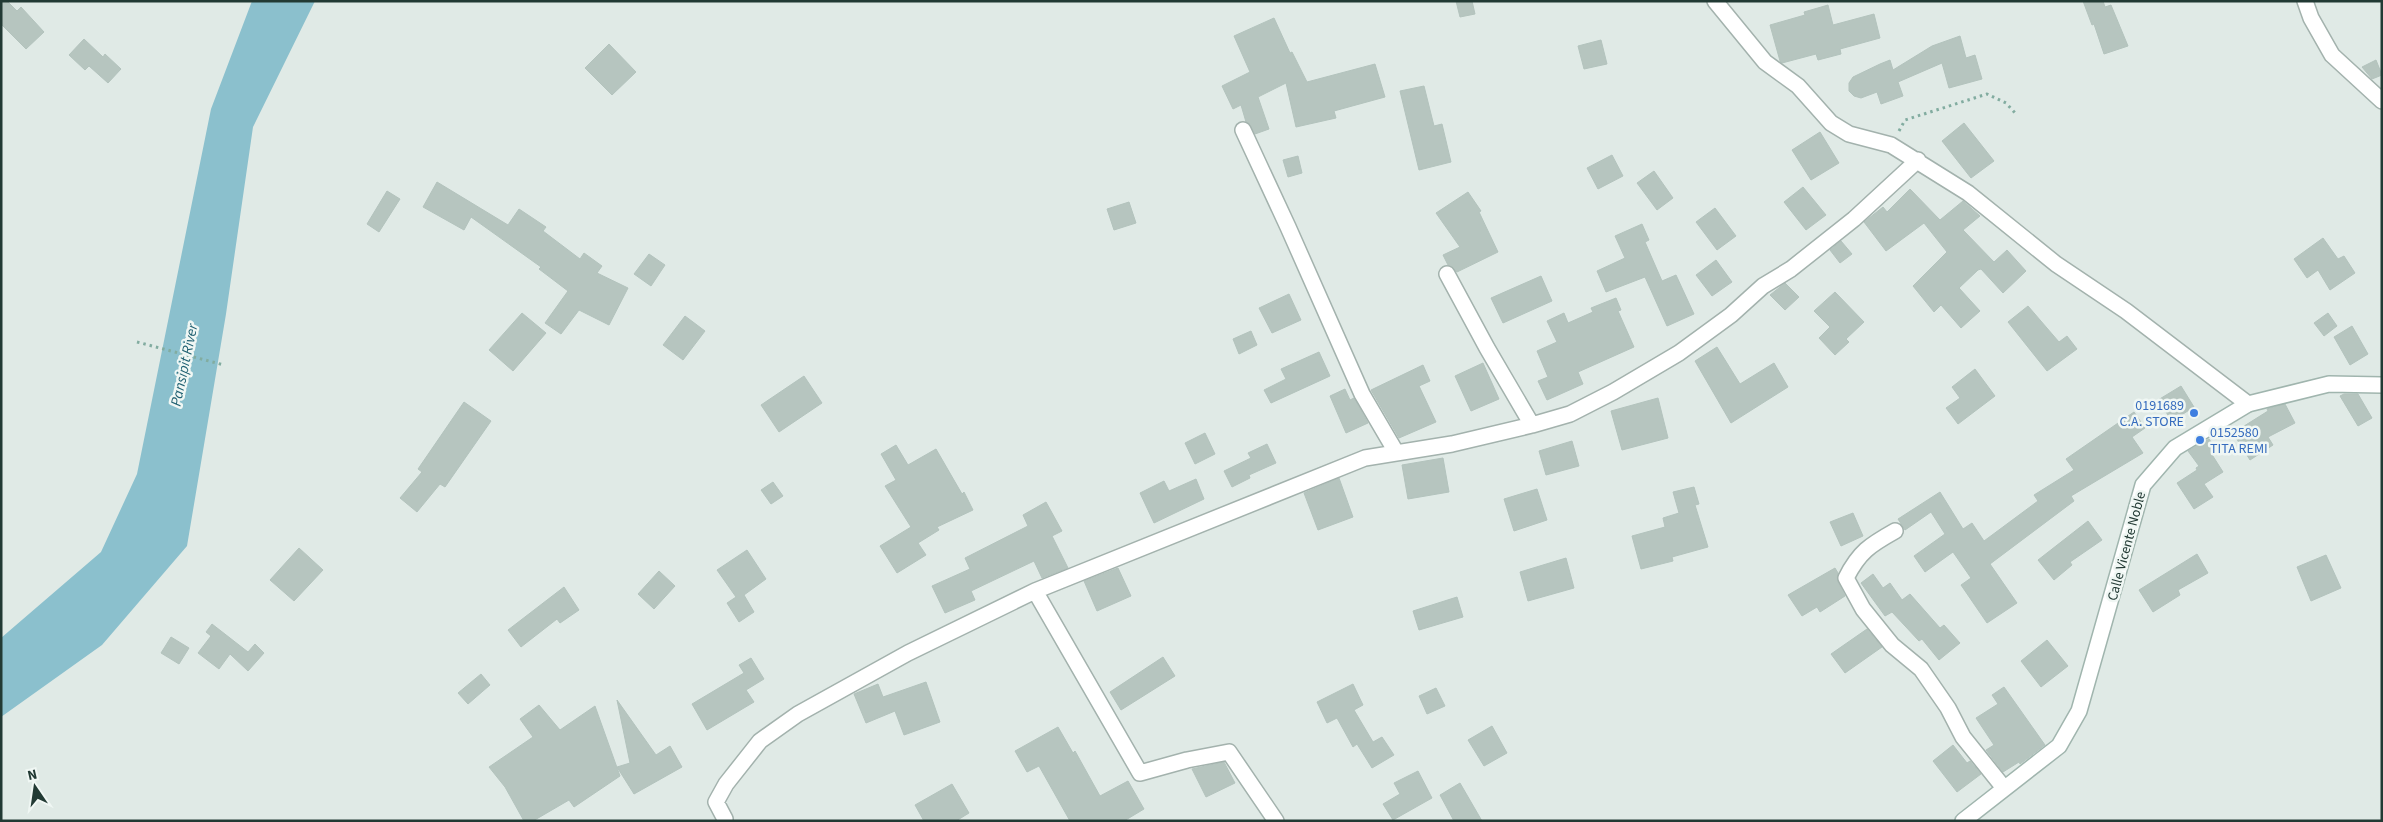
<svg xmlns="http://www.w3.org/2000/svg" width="2383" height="822" font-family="'Source Sans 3',sans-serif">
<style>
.water{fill:#8bc0cd}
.building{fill:#b6c5bf;stroke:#b3c3bd}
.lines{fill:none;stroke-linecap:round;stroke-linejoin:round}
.street-casing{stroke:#a3b2ad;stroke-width:18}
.secondary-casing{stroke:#a0b5ae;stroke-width:18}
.path{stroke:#82aca0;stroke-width:3;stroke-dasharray:2.5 4;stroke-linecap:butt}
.street{stroke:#fff;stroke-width:15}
.secondary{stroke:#fff;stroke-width:15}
.shop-dot{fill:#3f7fe0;stroke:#f0f7f4;stroke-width:2}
.labels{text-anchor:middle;stroke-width:5;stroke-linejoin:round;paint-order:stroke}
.shop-label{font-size:14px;fill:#366cbe;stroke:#f0f7f4;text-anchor:end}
.street-label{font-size:14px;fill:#223a34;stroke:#f0f7f4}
.water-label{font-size:15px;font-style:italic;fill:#206172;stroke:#f0f7f4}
</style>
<rect width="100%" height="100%" fill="#e0eae6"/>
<path class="water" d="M252 1H315L253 127 226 314 187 546 102 645 1 717V638L101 552 137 474 211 109Z"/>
<path class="building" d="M1 1H7L17 11 21 7 44 32 26 49 1 24Z
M1456 1H1472L1475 14 1460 17Z
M2083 1H2103L2105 7 2111 5 2128 46 2104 54 2094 24 2092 25Z
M1828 5 1833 25 1874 14 1880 38 1840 49 1841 54 1818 60 1816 54 1782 63 1780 61 1770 25 1805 15 1804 12Z
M1274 18 1290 53 1292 52 1307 82 1375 64 1385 97 1334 111 1336 118 1296 127 1286 83 1258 97 1269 129 1255 134 1246 122 1241 105 1233 109 1222 86 1250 72 1234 36Z
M1960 36 1966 58 1975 55 1982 79 1949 88 1942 63 1898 82 1903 96 1881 104 1877 92 1861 98 1854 96 1849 91V83L1853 77 1880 64 1890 60 1893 70 1932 46Z
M84 39 103 57 105 54 121 69 108 83 89 66 85 70 69 55Z
M1601 40 1607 64 1584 69 1578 46Z
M609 44 636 72 612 95 585 68Z
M2376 60 2382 75 2372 79 2362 67Z
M1424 86 1434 126 1442 124 1451 162 1419 170 1400 91Z
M1964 123 1994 161 1971 178 1942 141Z
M1820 132 1839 163 1811 180 1792 150Z
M1612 155 1623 176 1598 189 1587 168Z
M1298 156 1302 173 1288 177 1283 160Z
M1654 171 1673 198 1657 210 1637 183Z
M437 182 508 225 519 209 546 227 543 231 580 259 584 253 602 266 597 273 628 288 609 325 579 310 561 334 545 323 568 291 539 269 541 267 471 217 464 230 423 207Z
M1803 187 1826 215 1806 230 1784 202Z
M1910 189 1940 220 1963 201 1980 216 1963 230 1994 262 2007 250 2026 271 2003 293 1981 269 1978 270 1959 288 1980 311 1961 328 1941 305 1934 312 1913 286 1947 252 1924 223 1886 251 1864 222 1883 207 1887 212Z
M387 191 400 199 379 232 367 224Z
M1468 192 1481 211 1479 212 1498 252 1457 272 1448 265 1443 255 1460 247 1436 213Z
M1129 202 1136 223 1114 230 1107 209Z
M1715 208 1736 236 1717 250 1696 222Z
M1642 224 1649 240 1645 242 1662 281 1676 275 1694 314 1667 326 1645 277 1606 292 1597 271 1625 258 1615 236Z
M2323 238 2338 259 2344 256 2355 273 2330 290 2318 270 2307 278 2294 259Z
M1841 241 1852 254 1840 263 1830 250Z
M649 254 665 265 651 286 634 274Z
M1716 260 1732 282 1712 296 1696 275Z
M1541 276 1552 301 1503 323 1491 298Z
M1785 283 1799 297 1785 310 1770 295Z
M1835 292 1864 322 1846 339 1849 342 1835 355 1819 338 1830 327 1814 311Z
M1289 294 1301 320 1272 333 1259 308Z
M1616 298 1621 310 1618 311 1634 347 1578 372 1583 384 1547 400 1538 381 1548 377 1537 351 1557 342 1547 321 1564 313 1568 323 1593 312 1591 308Z
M2028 306 2059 342 2067 336 2077 349 2047 371 2008 322Z
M522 313 546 333 513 371 489 350Z
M2328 313 2337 326 2324 336 2314 323Z
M685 316 705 331 683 360 663 345Z
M2352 326 2368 354 2350 365 2334 337Z
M1251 331 1257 345 1239 354 1233 339Z
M1717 347 1740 384 1774 363 1788 387 1731 423 1695 361Z
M1319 352 1330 376 1271 403 1264 390 1286 379 1281 369Z
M1483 363 1499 399 1471 411 1455 376Z
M1423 365 1430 381 1419 386 1436 422 1399 438 1371 390Z
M1975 369 1995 396 1958 424 1946 408 1960 398 1952 387Z
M804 376 822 403 779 432 761 405Z
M2181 386 2194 407 2172 421 2158 400Z
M1345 389 1350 400 1354 398 1368 423 1346 433 1330 396Z
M2344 394H2358L2372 418 2358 426 2340 396Z
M1658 398 1668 438 1622 450 1611 411Z
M464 402 491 421 445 487 440 484 417 512 400 498 422 472 418 469Z
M2285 404 2295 423 2268 437 2273 445 2250 460 2233 433 2268 411 2267 409Z
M2134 412 2145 428 2132 437 2143 453 2071 496 2074 501 1990 564 2017 603 1987 623 1961 585 1971 578 1953 552 1925 572 1914 556 1945 534 1931 512 1905 530 1898 519 1940 492 1963 529 1972 523 1984 541 2038 501 2034 495 2074 470 2066 459Z
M1205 433 1215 454 1195 464 1185 443Z
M2209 439 2216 449 2211 453 2223 472 2204 484 2213 497 2194 509 2177 483 2197 470 2196 468 2199 466 2188 451Z
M1572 441 1579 466 1546 475 1539 451Z
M1267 444 1276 463 1249 475 1250 478 1232 487 1224 471 1251 458 1248 453Z
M896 445 908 465 936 449 962 494 964 492 973 510 937 527 939 530 918 543 926 555 897 573 880 546 911 527 885 486 896 480 881 454Z
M1443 458 1449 492 1408 499 1402 465Z
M1339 478 1353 517 1318 530 1304 493Z
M1196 479 1204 499 1154 523 1140 493 1164 481 1169 491Z
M773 482 783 496 771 504 761 490Z
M1694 487 1699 504 1695 505 1708 547 1672 557 1673 561 1641 569 1632 536 1665 527 1663 518 1679 513 1673 492Z
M1537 489 1547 520 1514 531 1504 499Z
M1046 502 1062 531 1052 536 1068 568 1042 578 1034 561 971 591 975 600 945 613 932 586 970 569 965 558 1028 526 1023 515Z
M1853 513 1863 536 1841 546 1830 522Z
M2088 521 2102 540 2070 562 2072 565 2054 580 2038 560Z
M299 548 323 570 294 601 270 580Z
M747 550 766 579 744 595 754 612 739 622 727 603 736 597 717 570Z
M2197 554 2208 573 2178 590 2180 595 2153 612 2139 590Z
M2326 555 2341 588 2311 601 2297 567Z
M1566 558 1574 588 1528 601 1520 572Z
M1118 568 1131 596 1097 611 1084 581Z
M1835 568 1838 573V582L1845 596 1820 612 1817 607 1802 616 1788 595Z
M659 571 675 586 654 609 638 594Z
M1873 574 1883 588 1890 583 1902 600 1910 594 1940 628 1944 625 1960 643 1939 660 1922 639 1919 641 1892 612 1885 616 1861 583Z
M564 587 579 610 560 623 557 619 521 647 508 630Z
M1457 597 1463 617 1419 630 1413 611Z
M212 624 248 652 255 644 264 653 248 671 230 654 219 669 198 653 211 636 206 632Z
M1867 629 1882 647 1845 673 1831 654Z
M171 637 189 648 179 664 161 653Z
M2047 640 2068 666 2041 687 2021 661Z
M1163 657 1175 676 1121 710 1110 692Z
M751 658 764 679 746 690 754 702 707 730 692 704 744 673 739 665Z
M481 674 490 685 468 704 458 693Z
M926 682 940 722 904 735 895 711 866 723 854 694 878 684 883 697Z
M1353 684 1363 705 1354 710 1373 742 1382 737 1394 755 1372 768 1357 744 1353 747 1337 718 1327 723 1317 702Z
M2004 687 2045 745 2020 764 2019 762 2003 772 1986 750 1994 745 1976 718 1998 704 1992 695Z
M1436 688 1445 706 1427 714 1419 696Z
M617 700 656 755 670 746 682 767 634 794 617 767 630 763Z
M539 705 560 730 595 706 620 776 574 807 569 800 533 821H524L505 787 489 767 533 737 520 719Z
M1492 726 1507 753 1484 766 1468 740Z
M1058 727 1073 753 1075 751 1100 796 1128 781 1144 809 1124 821H1070L1039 766 1027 772 1015 751Z
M1953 745 1967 763 1970 761 1981 774 1957 792 1933 761Z
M1224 762 1235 783 1206 797 1192 769Z
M1418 771 1432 798 1393 820 1383 804 1400 794 1394 783Z
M1460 783 1482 821H1454L1440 795Z
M952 784 969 813 956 821H924L915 805Z"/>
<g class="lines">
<g class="street-casing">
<path id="street" d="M1715 1 1765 62 1798 86 1831 123 1849 134 1891 145 1968 193 2056 264 2126 311 2248 404
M2305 1 2311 18 2332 55 2382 101
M1243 130 1288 227 1362 394 1396 452
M1447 274 1487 348 1532 425
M1895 531C1870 545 1859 552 1846 578L1863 609 1892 645 1921 669 1948 708 1963 737 2004 788
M1035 591 1140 773 1187 760 1229 752 1276 821
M725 819 716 802 726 784 760 741 798 714 908 653 1035 591 1365 458 1452 444 1532 425 1570 414 1613 392 1679 353 1731 315 1763 286 1791 269 1854 219 1918 160"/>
</g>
<g class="secondary-casing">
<path id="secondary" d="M1963 821 2059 746 2079 711 2143 485 2175 448 2248 404 2329 384 2382 385"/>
</g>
<path class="path" d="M1899 131 1905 120 1987 94 2006 103 2016 114
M137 342 224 365"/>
<use href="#street" class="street"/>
<use href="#secondary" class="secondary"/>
</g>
<g class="shop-dot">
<circle cx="2194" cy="413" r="5"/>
<circle cx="2200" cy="440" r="5"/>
</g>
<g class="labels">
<g class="shop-label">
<text x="2184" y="410">0191689<tspan x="2184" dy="16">C.A. STORE</tspan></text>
<text x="2210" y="437" text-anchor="start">0152580<tspan x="2210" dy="16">TITA REMI</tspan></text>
</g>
<g class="street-label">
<text transform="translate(2126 546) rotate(-75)" y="5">Calle Vicente Noble</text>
</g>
<g class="water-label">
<text transform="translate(184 365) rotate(-78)" y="5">Pansipit River</text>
</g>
</g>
<rect width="2383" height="822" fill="none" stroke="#223a34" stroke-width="5"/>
<g transform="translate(35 787) rotate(347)" stroke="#f0f7f4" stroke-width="4" paint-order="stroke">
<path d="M0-4L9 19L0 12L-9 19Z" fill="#223a34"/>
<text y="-8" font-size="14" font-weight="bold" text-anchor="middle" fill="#223a34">N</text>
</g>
</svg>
